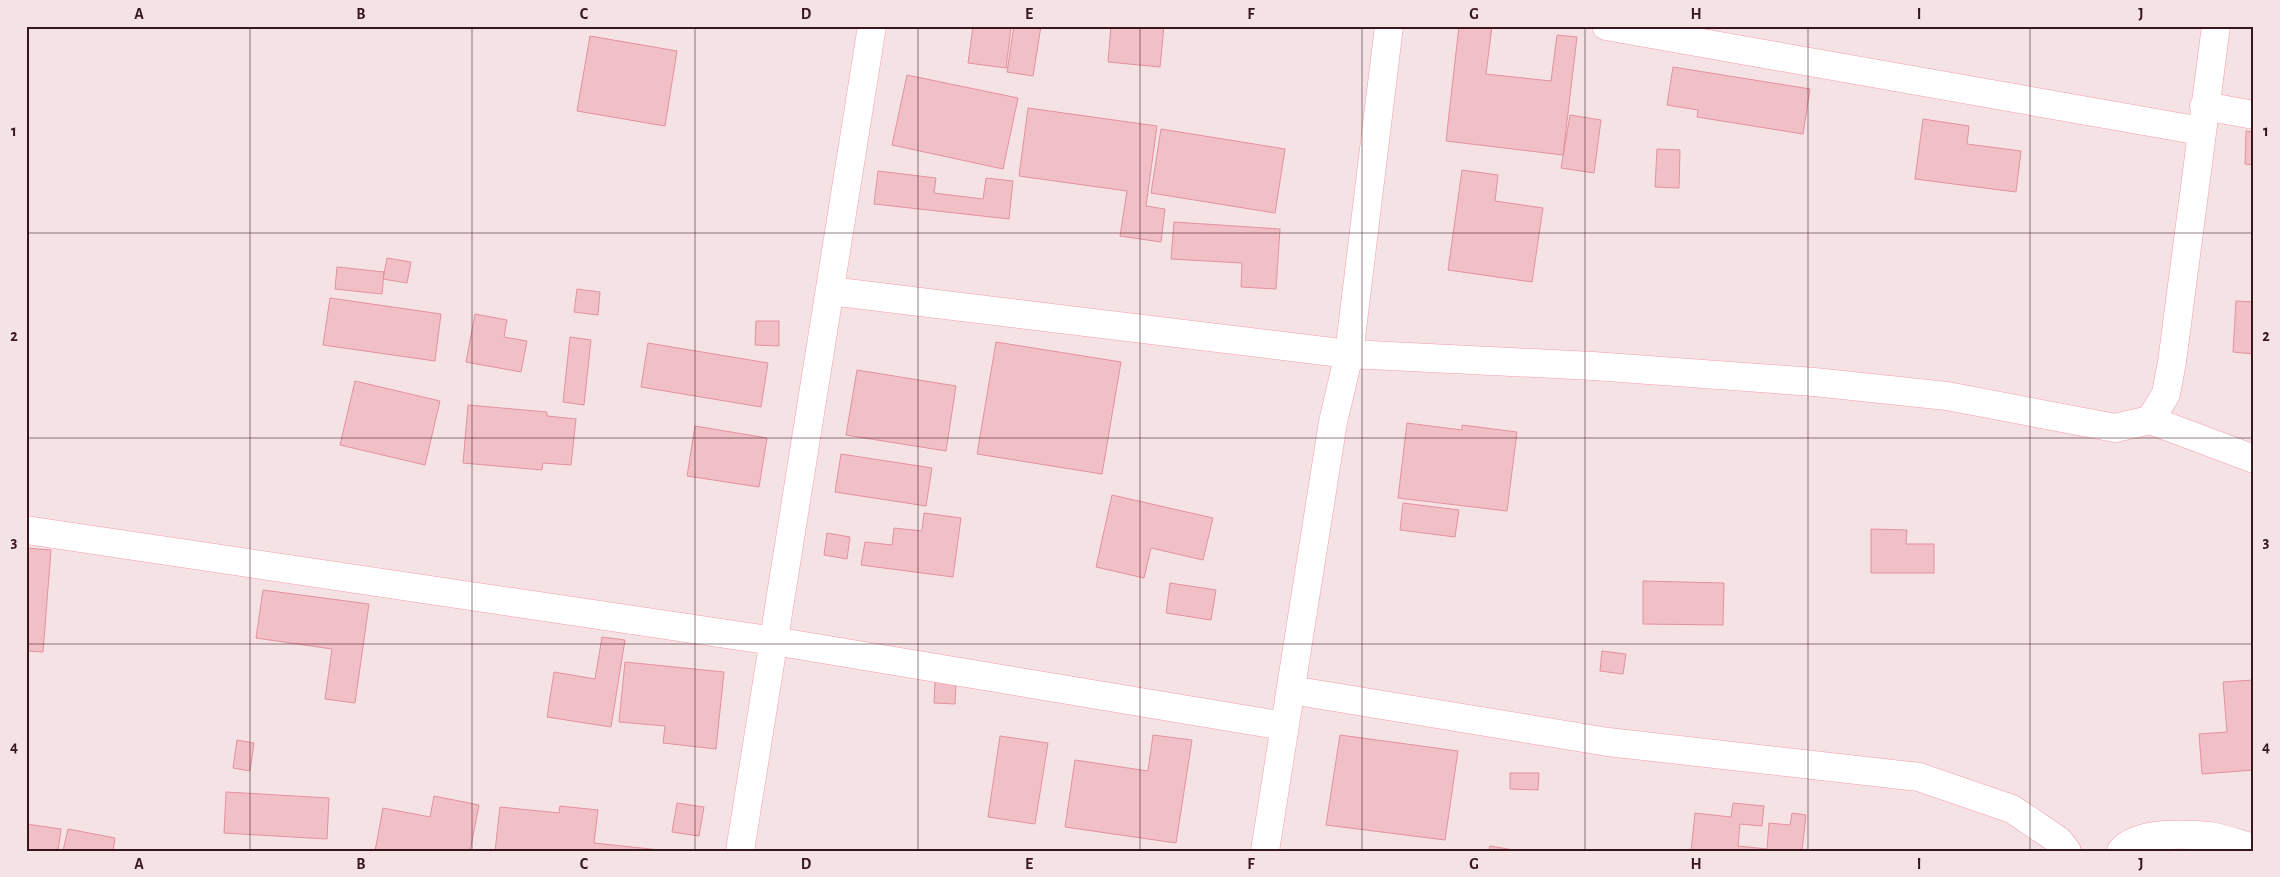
<svg xmlns="http://www.w3.org/2000/svg" width="2280" height="877" font-family="'Alegreya Sans',sans-serif">
<style>
.building{fill:#f1c0c6;stroke:#e4919d}
.lines{fill:none;stroke-linecap:round;stroke-linejoin:round}
.minor-casing{stroke:#f39daa;stroke-width:29}
.minor{stroke:#fff;stroke-width:28}
.grid{fill:none;stroke:#37171d;stroke-width:1;stroke-opacity:0.55}
.neatline{fill:none;stroke:#37171d;stroke-width:2}
.grid-label{font-size:16px;text-anchor:middle;font-weight:bold;fill:#37171d}
</style>
<rect width="100%" height="100%" fill="#f5e2e4"/>
<path class="building" d="M973 26 1011 28 1006 68 968 63Z
M1014 26H1041L1033 76 1007 72Z
M1111 26H1164L1160 67 1108 62Z
M1459 26H1492L1486 74 1551 81 1557 35 1577 37 1563 155 1446 141Z
M590 36 677 51 665 126 577 111Z
M1673 67 1810 89 1803 134 1697 117 1698 110 1667 105Z
M907 75 1018 98 1003 169 892 145Z
M1028 108 1157 126 1146 206 1165 209 1161 242 1120 236 1127 191 1019 176Z
M1570 115 1601 120 1594 173 1561 168Z
M1923 119 1969 126 1967 144 2021 151 2016 192 1915 179Z
M1161 129 1285 149 1275 213 1151 193Z
M2246 131 2254 132V165L2245 164Z
M1657 149 1680 150 1679 188 1655 187Z
M1462 170 1498 175 1495 201 1543 208 1532 282 1448 270Z
M878 171 936 178 934 193 983 199 986 178 1013 181 1009 219 874 204Z
M1174 222 1280 229 1276 289 1241 287 1242 263 1171 259Z
M387 258 411 262 407 283 383 279Z
M337 267 384 272 382 294 335 289Z
M577 289 600 292 598 315 574 312Z
M330 298 441 314 435 361 323 345Z
M2236 301 2254 302V354L2233 352Z
M475 314 507 320 504 337 527 341 521 372 466 362Z
M756 321H779V346L755 345Z
M570 337 591 340 584 405 563 402Z
M996 342 1121 362 1102 474 977 454Z
M648 343 768 363 761 407 641 387Z
M857 370 956 386 946 451 846 435Z
M355 381 440 401 425 465 340 445Z
M468 405 547 412V416L576 419 571 465 543 463 542 470 463 463Z
M1407 423 1462 430V425L1517 432 1507 511 1398 498Z
M695 426 767 438 759 487 687 476Z
M841 454 932 468 926 506 835 492Z
M1112 495 1213 518 1203 560 1151 548 1144 578 1096 567Z
M1403 503 1459 510 1455 537 1400 530Z
M924 513 961 518 953 577 861 565 865 542 892 545 894 528 922 531Z
M1871 529 1907 530 1906 544H1934V573H1871Z
M827 533 850 537 847 559 824 555Z
M26 548 51 550 43 652 26 651Z
M1643 581 1724 583 1723 625 1643 624Z
M1170 583 1216 590 1211 620 1166 613Z
M263 590 369 604 355 703 325 699 332 649 256 638Z
M602 637 625 640 611 727 547 717 554 672 595 679Z
M1602 651 1626 654 1623 674 1600 671Z
M625 662 724 672 716 749 663 743 665 726 619 722Z
M2254 680V770L2202 774 2199 734 2227 732 2223 682Z
M935 682 956 683 955 704 934 703Z
M1153 735 1192 740 1176 843 1065 827 1075 760 1148 771Z
M1340 735 1458 751 1445 840 1326 825Z
M1000 736 1048 743 1035 824 988 817Z
M237 740 254 743 250 771 233 768Z
M1510 773H1539L1538 790 1510 789Z
M226 792 329 798 327 839 224 833Z
M434 796 479 805 470 851H375L383 808 430 817Z
M677 803 704 807 699 836 672 832Z
M1733 803 1764 806 1762 826 1740 824 1738 846 1767 849 1769 823 1790 825 1792 813 1806 815 1802 851H1691L1695 813 1731 817Z
M560 806 598 810 594 843 669 851H495L500 807 559 813Z
M26 824 61 829 58 851H26Z
M68 829 115 838 113 851H63Z
M1490 846 1520 851H1489Z"/>
<g class="lines">
<g class="minor-casing">
<path id="minor" d="M1606 26 2201 131
M2204 106 2254 115
M830 291 1349 354 1593 366 1814 382 1947 396 2115 428 2150 420 2166 394 2172 362 2216 26
M2150 420 2254 459
M26 530 774 641 1284 726
M1291 690 1608 742 1919 777 2012 809 2058 840 2067 851
M740 851 872 26
M1265 851 1333 422 1349 354 1389 26
M2121 851C2138 831 2184 834 2209 836 2224 838 2239 844 2254 848"/>
</g>
<use href="#minor" class="minor"/>
</g>
<path class="grid" d="M250 26V851M472 26V851M695 26V851M918 26V851M1140 26V851M1362 26V851M1585 26V851M1808 26V851M2030 26V851M26 233H2254M26 438H2254M26 644H2254"/>
<rect width="2280" height="877" fill="none" stroke="#f5e2e4" stroke-width="55"/>
<rect x="28" y="28" width="2224" height="822" class="neatline"/>
<g class="grid-label">
<text x="139" y="19">A</text>
<text x="361" y="19">B</text>
<text x="584" y="19">C</text>
<text x="806" y="19">D</text>
<text x="1029" y="19">E</text>
<text x="1251" y="19">F</text>
<text x="1474" y="19">G</text>
<text x="1696" y="19">H</text>
<text x="1919" y="19">I</text>
<text x="2141" y="19">J</text>
<text x="14" y="136">1</text>
<text x="2266" y="136">1</text>
<text x="14" y="341">2</text>
<text x="2266" y="341">2</text>
<text x="14" y="547">3</text>
<text x="2266" y="547">3</text>
<text x="14" y="752">4</text>
<text x="2266" y="752">4</text>
<text x="139" y="869">A</text>
<text x="361" y="869">B</text>
<text x="584" y="869">C</text>
<text x="806" y="869">D</text>
<text x="1029" y="869">E</text>
<text x="1251" y="869">F</text>
<text x="1474" y="869">G</text>
<text x="1696" y="869">H</text>
<text x="1919" y="869">I</text>
<text x="2141" y="869">J</text>
</g>
</svg>
